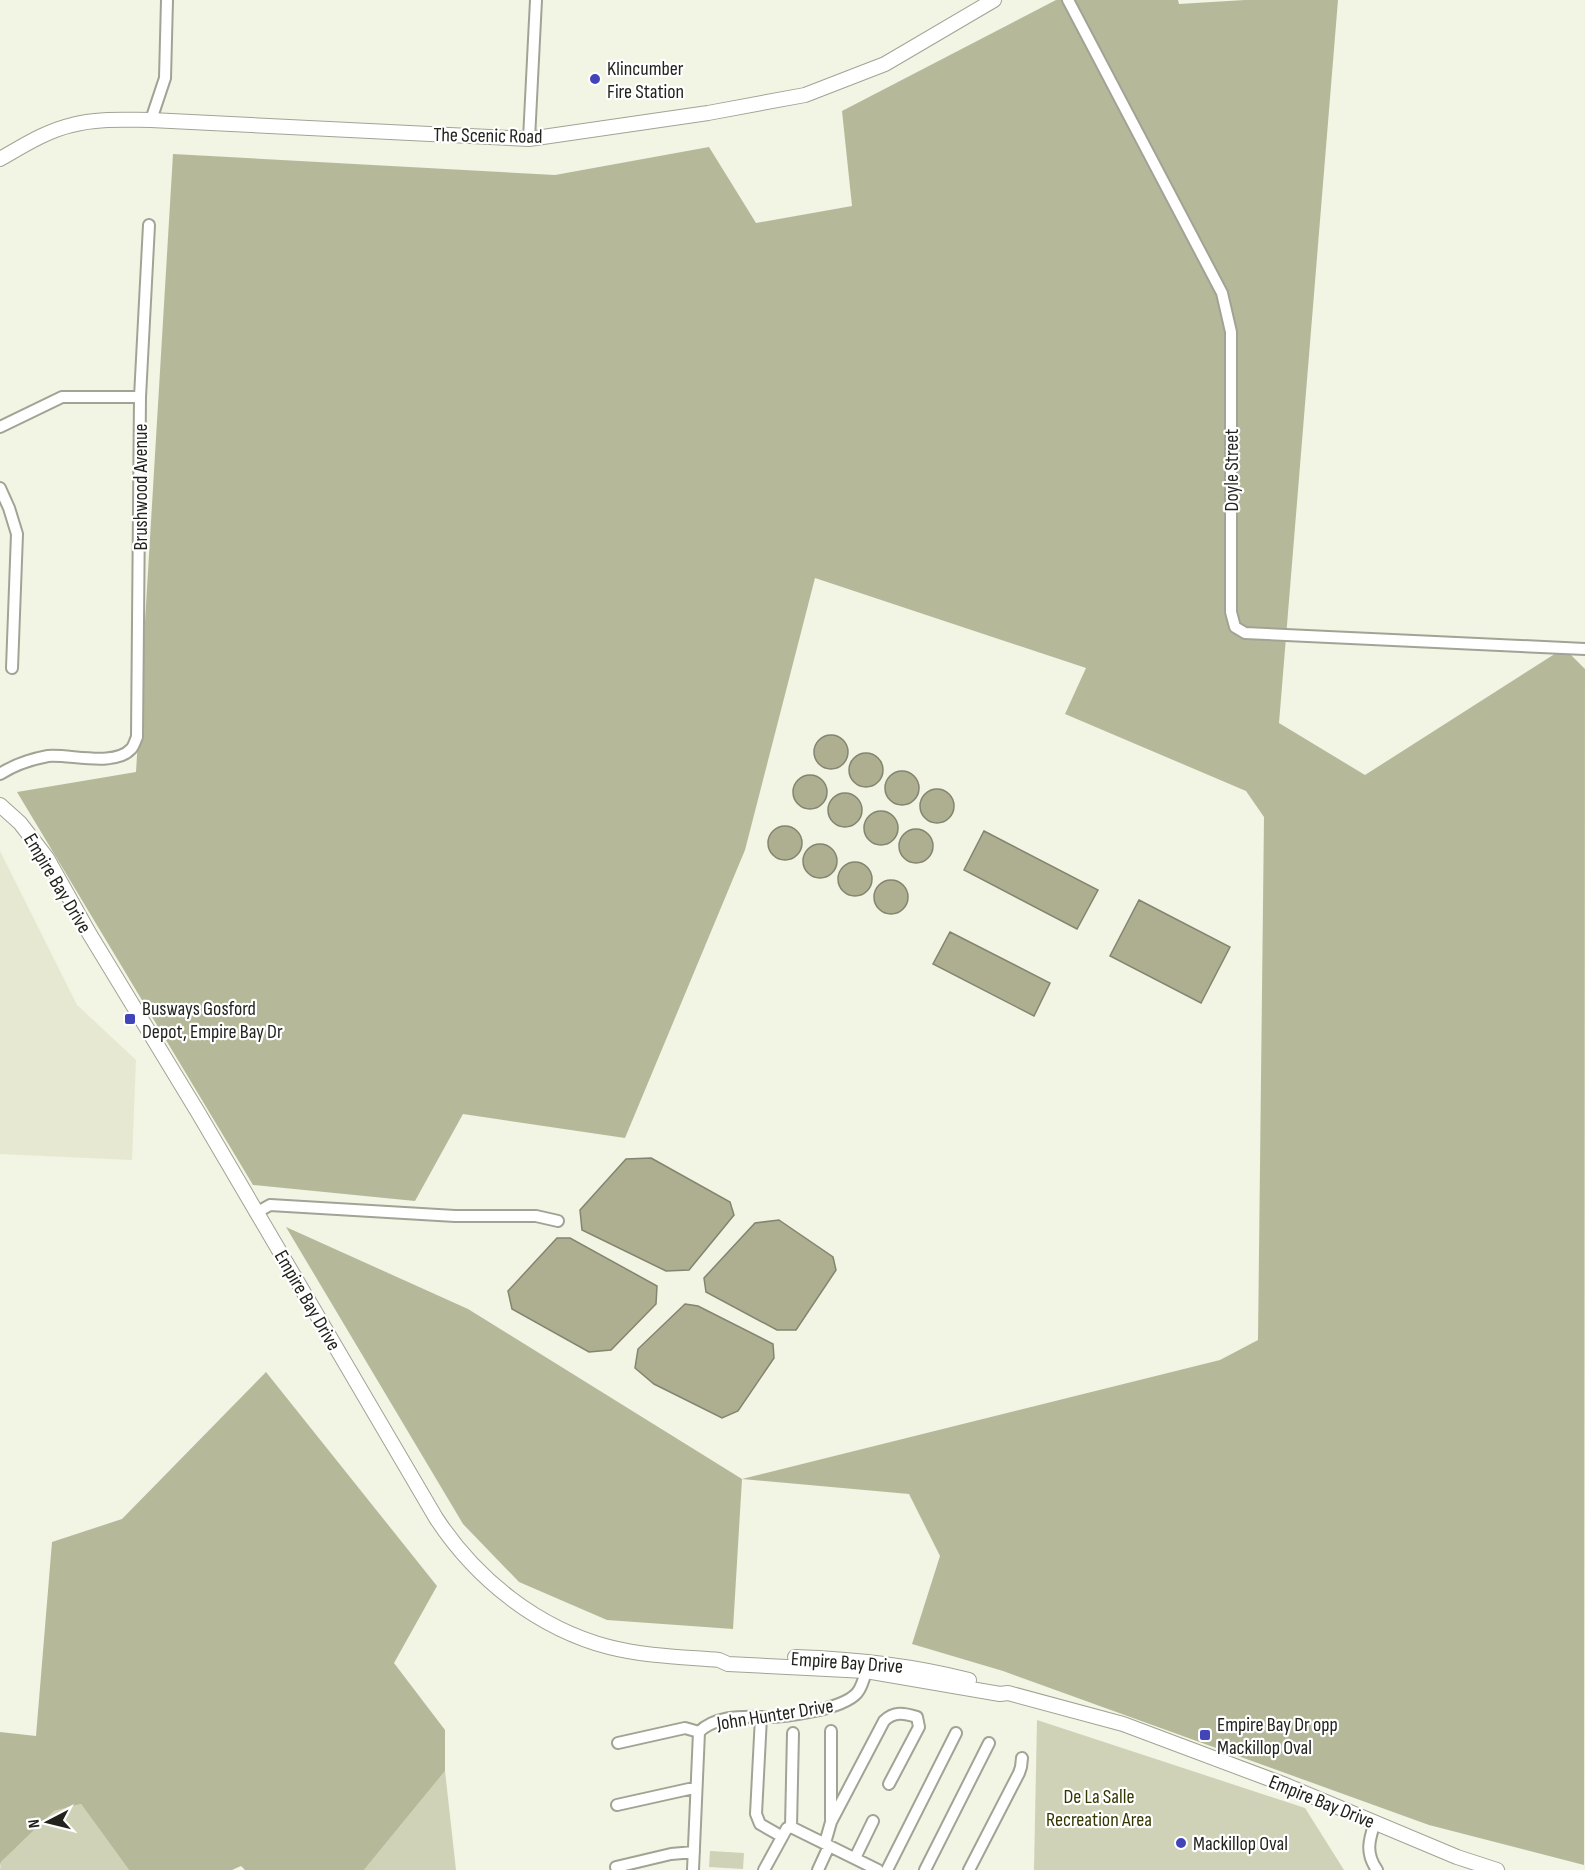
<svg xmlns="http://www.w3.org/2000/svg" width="1585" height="1870" font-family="'Sofia Sans Condensed',sans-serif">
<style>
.built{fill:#e6e8d2}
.green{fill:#cfd2b6}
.forest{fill:#b6b999}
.water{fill:#adaf90;stroke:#83856e;stroke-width:1.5}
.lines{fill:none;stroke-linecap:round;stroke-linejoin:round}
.minor-casing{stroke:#a2a395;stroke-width:14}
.major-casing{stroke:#a2a395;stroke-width:16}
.minor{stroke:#fff;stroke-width:10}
.major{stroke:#fff;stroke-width:14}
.poi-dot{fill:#4245ba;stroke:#fff;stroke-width:2}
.labels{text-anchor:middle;stroke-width:4.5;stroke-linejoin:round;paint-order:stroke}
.poi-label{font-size:20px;fill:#22231d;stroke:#fff;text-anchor:start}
.street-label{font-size:20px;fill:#22231d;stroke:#fff}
.park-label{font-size:20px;fill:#363700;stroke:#fff}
</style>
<rect width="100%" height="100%" fill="#f2f4e4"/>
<path class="built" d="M0 851 77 1005 136 1060 132 1160 0 1154Z"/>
<path class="green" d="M1037 1720 1305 1808 1344 1870H1034Z
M445 1771 456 1870H364Z
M81 1804 129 1870H0L1 1862 54 1811Z
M710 1851 744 1853 743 1869 709 1867Z"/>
<path class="forest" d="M1056 0H1178L1179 4 1245 0H1338L1279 723 1365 775 1564 648 1585 669 1584 1865 1429 1825 1003 1671 912 1644 940 1556 909 1494 742 1479 733 1629 607 1620 519 1582 463 1524 286 1227 468 1309 742 1479 1220 1360 1258 1340 1264 817 1246 791 1065 714 1086 668 815 578 745 850 625 1138 463 1114 415 1201 253 1185 17 792 136 772 173 154 555 175 709 147 756 223 852 206 842 111Z
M266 1372 437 1586 394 1663 445 1730V1771L364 1870H245L241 1866 232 1870H129L81 1804 54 1811 1 1862 0 1866V1732L36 1736 52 1542 122 1519Z"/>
<path class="water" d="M814 752a17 17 0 1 1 34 0a17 17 0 1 1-34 0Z
M849 770a17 17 0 1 1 34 0a17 17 0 1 1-34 0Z
M885 788a17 17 0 1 1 34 0a17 17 0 1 1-34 0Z
M793 792a17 17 0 1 1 34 0a17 17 0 1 1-34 0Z
M920 806a17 17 0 1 1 34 0a17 17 0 1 1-34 0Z
M828 810a17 17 0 1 1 34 0a17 17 0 1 1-34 0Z
M864 828a17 17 0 1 1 34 0a17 17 0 1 1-34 0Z
M768 843a17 17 0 1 1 34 0a17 17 0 1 1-34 0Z
M899 846a17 17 0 1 1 34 0a17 17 0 1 1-34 0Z
M984 831 1098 890 1077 929 964 870Z
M803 861a17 17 0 1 1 34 0a17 17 0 1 1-34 0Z
M838 879a17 17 0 1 1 34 0a17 17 0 1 1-34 0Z
M874 897a17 17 0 1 1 34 0a17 17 0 1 1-34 0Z
M1139 900 1230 947 1201 1003 1110 956Z
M950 932 1050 983 1034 1016 933 964Z
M651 1158 730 1202 734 1215 689 1270 666 1271 582 1230 580 1210 626 1159Z
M779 1220 833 1257 836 1270 796 1330H777L706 1292 704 1278 755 1223Z
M557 1238H570L657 1286 656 1304 611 1350 589 1352 512 1309 508 1291Z
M685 1304 698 1306 773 1344 774 1358 738 1411 722 1418 654 1384 635 1368 638 1349Z"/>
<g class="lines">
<g class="minor-casing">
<path id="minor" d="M1068 0 1222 293 1231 332V612L1235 627 1245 633 1585 649
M151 120 165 78 167 0
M529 139 536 0
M0 427 62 397H140
M0 488 9 508 17 534 12 668
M0 774C14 765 32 759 48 756 70 754 115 767 131 749 134 746 135 741 137 737L140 397 149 225
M256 1213 270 1205 455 1216H536L558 1221
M761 1717 756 1814 760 1824 781 1836
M831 1731V1820
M618 1743 685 1728 699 1732
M617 1805 689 1789H696
M1375 1822C1369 1840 1365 1853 1377 1870
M791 1827 793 1733
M825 1843 831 1822 884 1721C894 1711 904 1713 917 1717L919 1727 889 1784
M855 1858 873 1821
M616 1867 671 1854 694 1852
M693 1870 699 1732C714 1717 739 1716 760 1717 782 1718 842 1710 857 1693 862 1687 864 1679 866 1671
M764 1870 787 1828 791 1827 878 1870
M818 1870 829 1846
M887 1870 956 1733
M925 1870 989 1743
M969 1870 1019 1773 1021 1767 1022 1758"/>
</g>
<g class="major-casing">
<path id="major" d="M0 159C23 146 46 131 72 125 97 118 125 120 151 120L529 139 708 113 805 95 885 64 994 0
M0 805 20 823 47 858 89 933 199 1114 436 1518C476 1579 537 1628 609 1647 644 1656 682 1657 719 1660L728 1664 866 1671 1000 1694 1008 1693 1123 1724 1283 1784 1457 1857 1497 1870
M795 1657C856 1659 910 1665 969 1680"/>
</g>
<use href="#minor" class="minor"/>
<use href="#major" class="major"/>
</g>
<g class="poi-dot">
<circle cx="595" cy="79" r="6"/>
<rect x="124" y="1013" width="12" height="12" rx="3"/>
<rect x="1199" y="1729" width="12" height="12" rx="3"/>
<circle cx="1181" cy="1843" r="6"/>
</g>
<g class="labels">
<g class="poi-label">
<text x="607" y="75">KIincumber<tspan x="607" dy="23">Fire Station</tspan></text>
<text x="142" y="1015">Busways Gosford<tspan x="142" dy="23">Depot, Empire Bay Dr</tspan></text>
<text x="1217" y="1731">Empire Bay Dr opp<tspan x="1217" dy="23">Mackillop Oval</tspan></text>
<text x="1193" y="1850">Mackillop Oval</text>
</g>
<g class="street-label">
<text transform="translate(488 135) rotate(1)" y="7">The Scenic Road</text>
<text transform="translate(1231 470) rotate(-90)" y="7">Doyle Street</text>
<text transform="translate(140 487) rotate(-90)" y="7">Brushwood Avenue</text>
<text transform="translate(58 883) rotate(59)" y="7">Empire Bay Drive</text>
<text transform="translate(308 1300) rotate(60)" y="7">Empire Bay Drive</text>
<text transform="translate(847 1662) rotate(4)" y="7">Empire Bay Drive</text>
<text transform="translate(775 1714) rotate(-9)" y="7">John Hunter Drive</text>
<text transform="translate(1322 1801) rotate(22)" y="7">Empire Bay Drive</text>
</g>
<g class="park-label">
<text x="1099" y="1803">De La Salle<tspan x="1099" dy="23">Recreation Area</tspan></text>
</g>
</g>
<g transform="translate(48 1822) rotate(263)" stroke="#ffffff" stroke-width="4.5" paint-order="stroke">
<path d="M0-4.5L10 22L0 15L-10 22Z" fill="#22231d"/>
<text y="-9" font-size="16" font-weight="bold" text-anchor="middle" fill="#22231d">N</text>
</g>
</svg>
